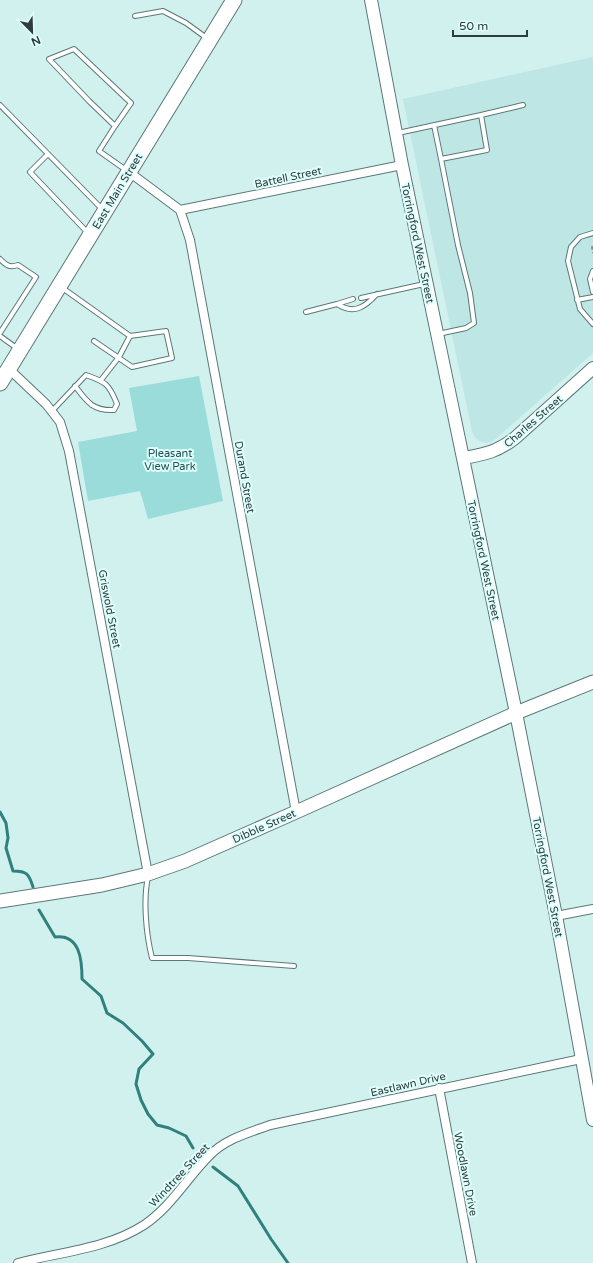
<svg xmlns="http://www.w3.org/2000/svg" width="593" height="1263" font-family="'Varela Round',sans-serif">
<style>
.built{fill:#bde6e4}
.green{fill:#99dcd9}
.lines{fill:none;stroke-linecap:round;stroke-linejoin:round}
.stream{stroke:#30807e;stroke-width:3}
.lane-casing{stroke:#5b7877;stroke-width:6}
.street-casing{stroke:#5b7877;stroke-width:10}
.secondary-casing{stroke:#5b7877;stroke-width:14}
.primary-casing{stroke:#5b7877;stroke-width:15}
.highway-casing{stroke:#5b7877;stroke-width:17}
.path{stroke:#7f9694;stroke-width:2;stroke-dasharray:4 2;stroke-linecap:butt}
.lane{stroke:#fff;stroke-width:4}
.street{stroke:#fff;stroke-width:8}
.secondary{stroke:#fff;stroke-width:12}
.primary{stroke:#fff;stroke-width:13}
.highway{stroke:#fff;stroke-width:15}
.labels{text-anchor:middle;stroke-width:4;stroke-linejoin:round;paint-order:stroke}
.street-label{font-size:11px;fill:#2f3c3b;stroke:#defffd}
.park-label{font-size:11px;fill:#255351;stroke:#defffd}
</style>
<rect width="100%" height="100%" fill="#d1f1ef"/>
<path class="built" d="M593 57V353L499 436 493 441 486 443 479 441 474 436 472 431 403 99Z"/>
<path class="green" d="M199 376 223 501 148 519 140 491 88 501 78 442 137 431 129 388Z"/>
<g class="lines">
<path class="stream" d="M0 812 6 823 8 838 6 848 13 871C27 871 29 874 33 887
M39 910 55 937C80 934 82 960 82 979L101 996 107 1013 123 1023 142 1041 153 1054 139 1069 136 1084 141 1100 148 1114 157 1125 169 1128 186 1136 193 1148
M213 1167 238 1186 271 1239 288 1263"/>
<g class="lane-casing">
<path id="lane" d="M135 16 163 11 186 23 208 39
M74 49 131 103 115 126 89 101 49 59Z
M0 105 103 210
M481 115 523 105
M434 125 441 159
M115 126 99 151 126 170
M398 133 481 115 487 150 441 159 458 245 470 293 474 323 466 328 438 334
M48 154 30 172 88 233
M593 233 580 237 571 247 568 261 580 309 593 324
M0 259C6 265 9 268 18 265L36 277 0 333
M593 271 590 279 593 292
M61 287 130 336 166 331 172 358 132 367 94 341
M361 298 424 284
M353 299 337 304C354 315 365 307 377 294
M577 300 593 297
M306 312 337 304
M0 336 18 349
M101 380 119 357 130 336
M52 411 86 375C106 382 109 384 117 404L114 410C93 411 87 402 75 386
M148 877C143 900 146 934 152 958H188L294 966"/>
</g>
<g class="street-casing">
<path id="street" d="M129 172 180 210 190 240 296 812
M180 210 402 165
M9 369 46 404 60 422 69 451 148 874
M556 916 593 909
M439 1088 472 1263
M18 1263C60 1252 107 1249 144 1225 171 1207 187 1178 209 1156 225 1139 248 1133 270 1125L581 1059"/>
</g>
<g class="secondary-casing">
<path id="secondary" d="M371 0 402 165 516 713 556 916 593 1120
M464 458C485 454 497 452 515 438L593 368"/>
</g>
<g class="primary-casing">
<path id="primary" d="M0 901 102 885 148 874 185 861 296 812 516 713 593 682"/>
</g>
<g class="highway-casing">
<path id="highway" d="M0 383 234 0"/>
</g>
<path class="path" d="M593 247H592L593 253"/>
<use href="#lane" class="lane"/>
<use href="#street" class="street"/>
<use href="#secondary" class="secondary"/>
<use href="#primary" class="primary"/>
<use href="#highway" class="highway"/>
</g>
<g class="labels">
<g class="street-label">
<text transform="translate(288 177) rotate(-12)" y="4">Battell Street</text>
<text transform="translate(117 191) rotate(-59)" y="4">East Main Street</text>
<text transform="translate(418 243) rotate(78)" y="4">Torringford West Street</text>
<text transform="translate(533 421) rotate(-41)" y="4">Charles Street</text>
<text transform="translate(245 477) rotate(80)" y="4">Durand Street</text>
<text transform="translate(484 560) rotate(78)" y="4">Torringford West Street</text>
<text transform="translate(110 609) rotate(79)" y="4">Griswold Street</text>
<text transform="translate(264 826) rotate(-24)" y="4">Dibble Street</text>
<text transform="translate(548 877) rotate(79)" y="4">Torringford West Street</text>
<text transform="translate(408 1084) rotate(-13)" y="4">Eastlawn Drive</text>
<text transform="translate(466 1174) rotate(79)" y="4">Woodlawn Drive</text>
<text transform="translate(179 1175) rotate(-47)" y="4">Windtree Street</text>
</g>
<g class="park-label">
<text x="170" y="457">Pleasant<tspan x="170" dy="13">View Park</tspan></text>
</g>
</g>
<g transform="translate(32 32) rotate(157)" stroke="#defffd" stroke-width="3" paint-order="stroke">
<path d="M0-3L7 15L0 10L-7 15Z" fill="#2f3c3b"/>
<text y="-6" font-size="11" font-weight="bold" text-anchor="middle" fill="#2f3c3b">N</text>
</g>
<path d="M453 30v6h74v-6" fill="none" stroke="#2f3c3b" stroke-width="2"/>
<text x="459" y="30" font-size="12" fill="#2f3c3b" stroke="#defffd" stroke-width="3" paint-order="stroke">50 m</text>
</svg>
